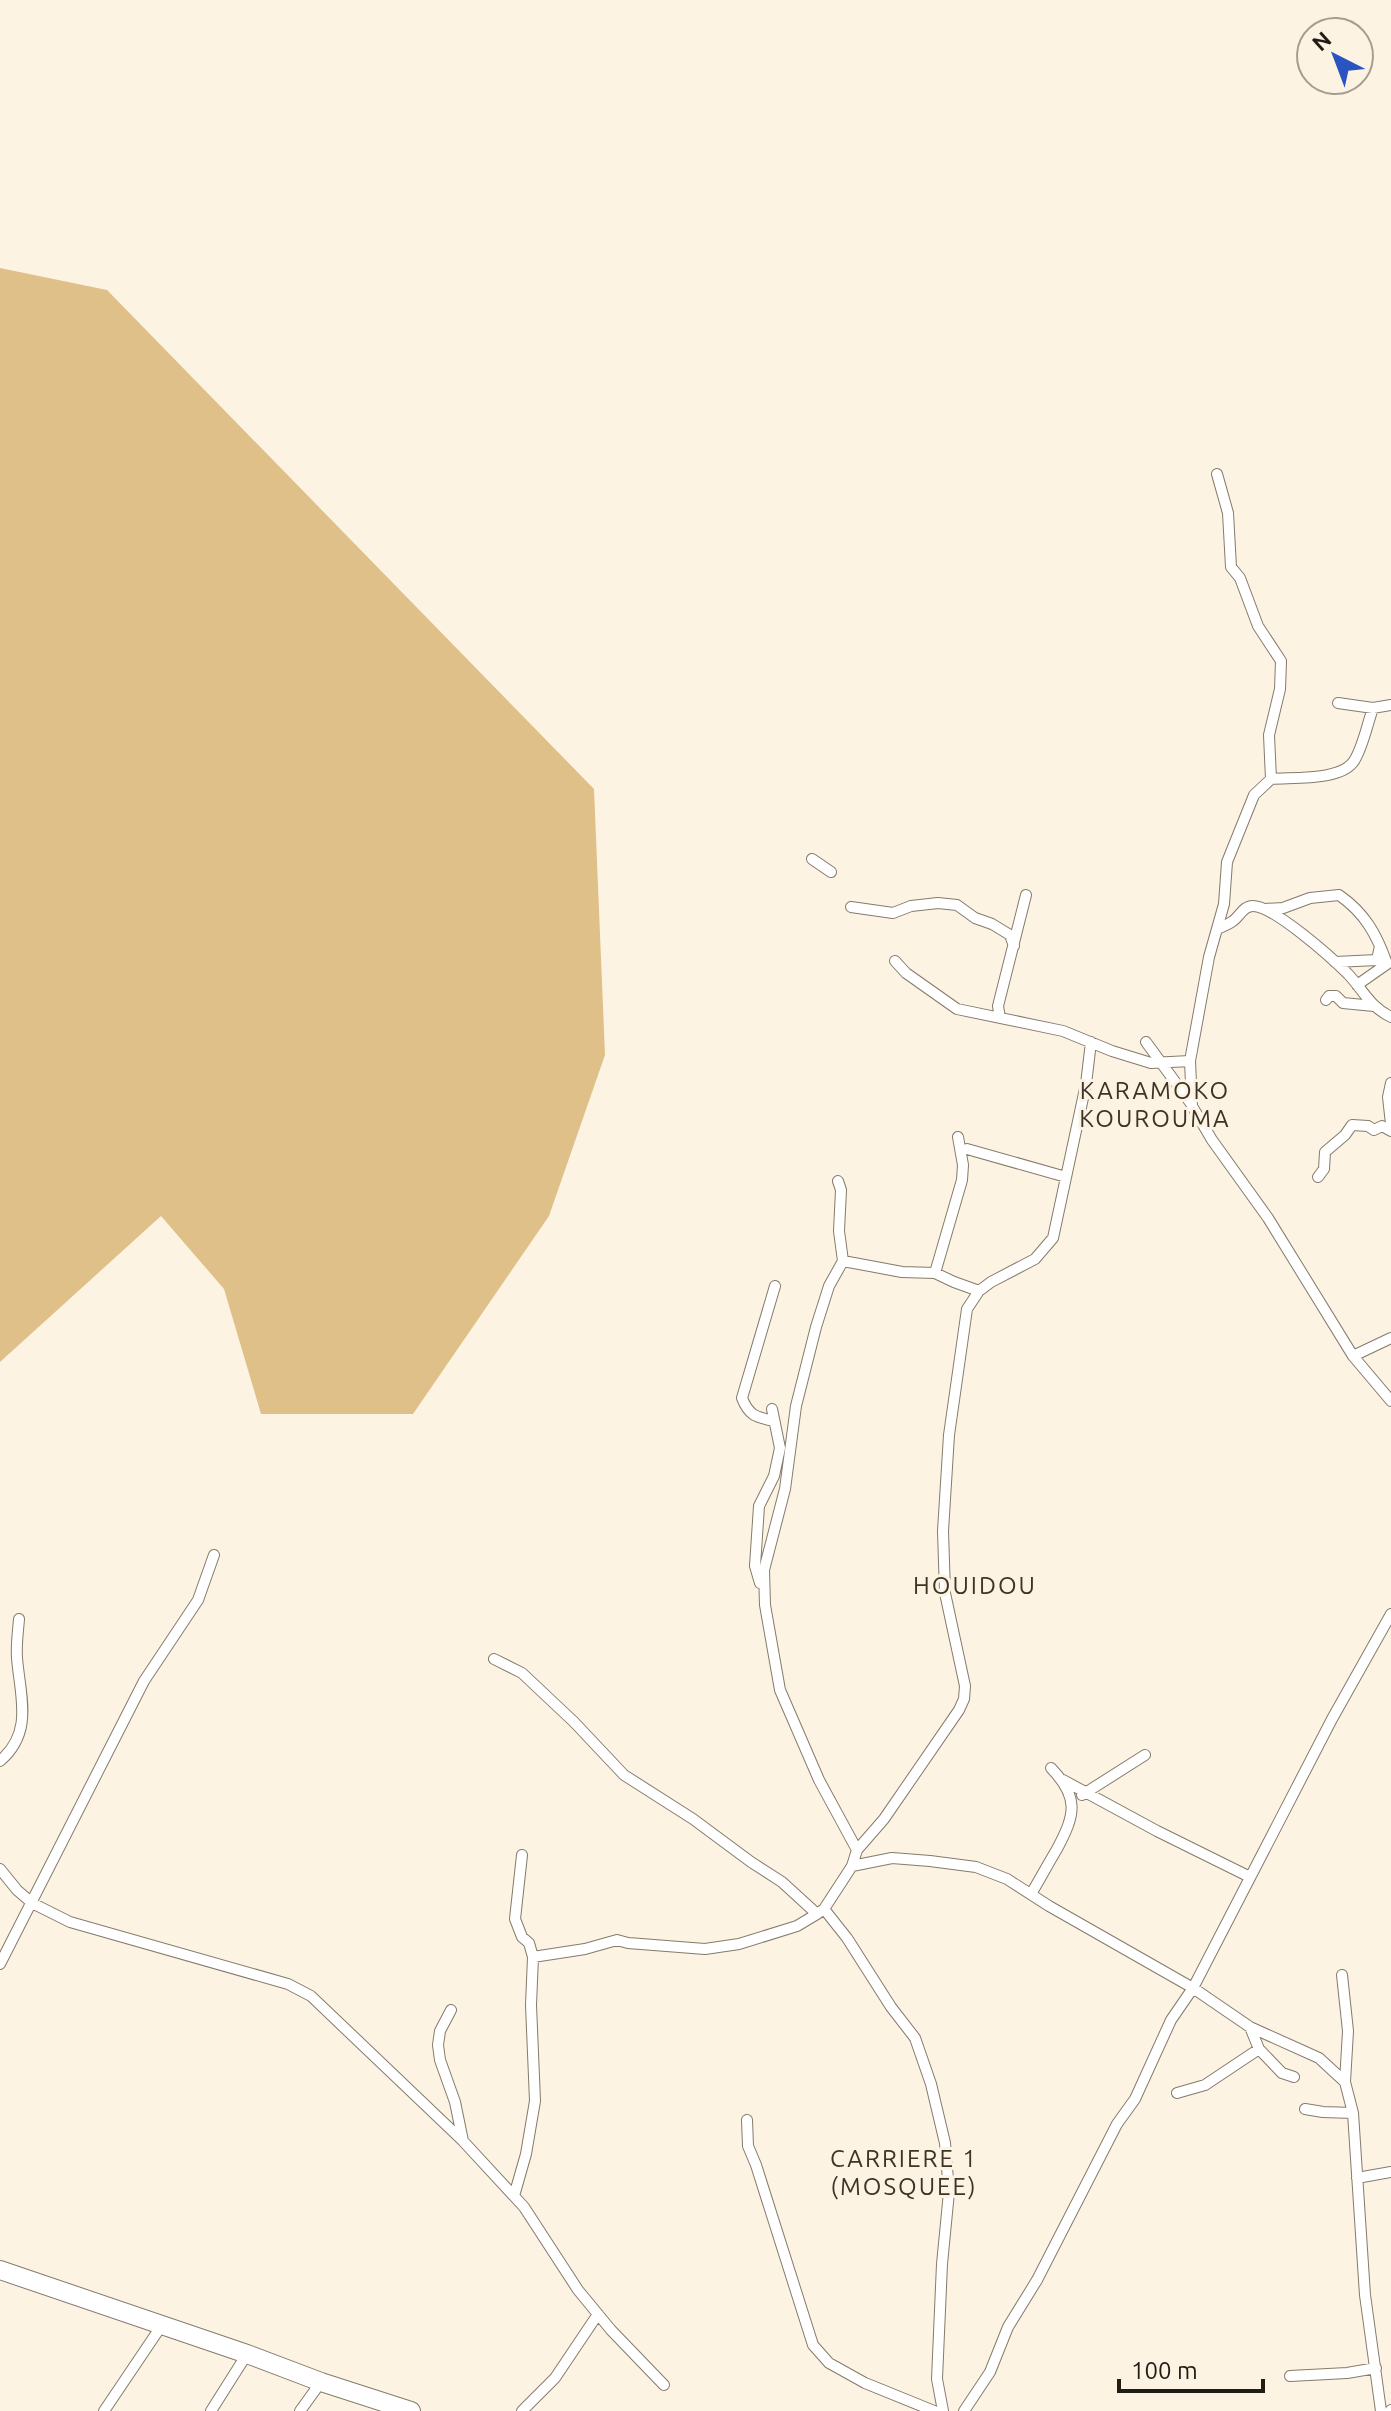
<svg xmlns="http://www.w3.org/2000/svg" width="1391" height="2411" font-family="Ubuntu,sans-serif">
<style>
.green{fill:#dfc088}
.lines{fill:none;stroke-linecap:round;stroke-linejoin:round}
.minor-casing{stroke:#847b6c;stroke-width:12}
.trunk-casing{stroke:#847b6c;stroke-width:20}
.minor{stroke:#fff;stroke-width:10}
.trunk{stroke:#fff;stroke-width:18}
.labels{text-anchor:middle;stroke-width:6;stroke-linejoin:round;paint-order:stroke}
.neighbourhood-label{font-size:24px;letter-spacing:2px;fill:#3b3427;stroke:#fdf3e3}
</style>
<rect width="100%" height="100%" fill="#fdf3e3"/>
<path class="green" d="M0 268 107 290 594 789 605 1055 549 1216 413 1414H261L224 1289 161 1216 0 1362Z"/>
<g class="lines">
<g class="minor-casing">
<path id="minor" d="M1217 474 1228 513 1231 567 1240 578 1258 626 1281 661 1280 689 1269 735 1271 779
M1338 703 1373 708 1391 705
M1373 708C1367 725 1363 747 1354 761 1341 781 1293 777 1271 779L1254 795 1227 862 1224 904 1209 957 1190 1061 1192 1106 1212 1140 1268 1218 1353 1356 1391 1401
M812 859 831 872
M851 907 893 913 911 906 938 903 957 905 975 918 992 924 1010 935 1014 946
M1265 909 1283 908 1310 898 1339 895C1365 913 1377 935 1387 964L1357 985
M1217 929C1222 927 1229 924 1233 921 1240 916 1243 906 1253 906 1274 906 1332 958 1348 974 1364 991 1369 1006 1391 1017
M895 961 906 973 957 1009 1063 1031 1112 1051 1151 1063 1190 1061
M1335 962 1377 960 1380 946
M1326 1000 1329 996H1336L1343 1003 1374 1006
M1000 1018 998 1006 1026 895
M1146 1042 1192 1105
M1391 1083 1388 1097 1391 1124
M967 1149 1066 1177
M1318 1177 1324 1169 1325 1152 1345 1135 1352 1125 1368 1126 1374 1130 1382 1126 1391 1131
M838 1181 841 1190 839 1231 843 1261 829 1286 816 1327 796 1406 785 1489 764 1570 765 1605 780 1690 819 1780 857 1850
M843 1261 902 1272 935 1273 954 1282 979 1291
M935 1273 962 1180 963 1165 958 1137
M1353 1356 1391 1338
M774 1421C756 1417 749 1416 742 1398L775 1286
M760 1583 755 1566 759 1506 774 1476 780 1448 772 1409
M494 1659 522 1673 574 1722 624 1775 693 1819 751 1862 782 1882 817 1914
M0 1761C34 1732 20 1696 17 1658 16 1645 18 1632 19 1619
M1063 1780 1157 1831 1250 1877
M1082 1795 1145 1755
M852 1866 892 1858 930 1861 976 1867 1007 1879 1049 1906 1193 1988 1250 2027 1319 2058 1345 2082
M0 1869 17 1890 32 1903 70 1922 288 1984 311 1996 463 2141 524 2207 578 2290 611 2330 664 2385
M1031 1894C1040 1879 1048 1864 1057 1849 1075 1815 1080 1798 1051 1768
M824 1909 847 1938 891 2007 915 2038 931 2084 945 2143 949 2192 942 2264 937 2379 943 2411
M533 1957 585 1949 617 1940 628 1943 705 1949 739 1944 797 1926 817 1914 824 1909 852 1866 857 1850 884 1819 959 1710 964 1699 965 1686 945 1593 943 1531 949 1435 967 1309 979 1291 991 1282 1035 1259 1053 1238 1086 1084 1091 1042
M0 1964 144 1681 198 1600 214 1555
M1342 1975 1348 2031 1345 2082 1353 2113 1365 2295 1381 2411
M451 2010 440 2031 438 2045 440 2060 455 2102 463 2141
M1259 2049 1282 2073 1294 2077
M1177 2093 1205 2085 1259 2049 1250 2027
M1305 2109 1323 2112 1353 2113
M747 2120 748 2146 756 2165 813 2345 829 2363 865 2383 934 2411
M1357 2178 1391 2172
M514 2196 526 2154 535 2101 531 2005 533 1957 529 1943 522 1937 515 1919 522 1855
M1290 2376 1347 2373 1376 2368
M104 2411 162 2325
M211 2411 247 2354
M300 2411 321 2382
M522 2411 555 2378 598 2314
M964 2411 990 2372 1008 2327 1037 2280 1117 2124 1135 2099 1171 2020 1193 1988 1332 1719 1391 1614
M1390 2411 1391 2410"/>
</g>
<g class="trunk-casing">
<path id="trunk" d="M0 2270 247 2354 321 2382 411 2411"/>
</g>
<use href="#minor" class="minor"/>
<use href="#trunk" class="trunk"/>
</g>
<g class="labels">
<g class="neighbourhood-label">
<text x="1155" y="1099">KARAMOKO<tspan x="1155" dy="28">KOUROUMA</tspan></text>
<text x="975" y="1594">HOUIDOU</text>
<text x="904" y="2167">CARRIERE 1<tspan x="904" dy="28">(MOSQUEE)</tspan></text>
</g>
</g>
<g transform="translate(1335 56) rotate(318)"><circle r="38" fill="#fdf3e3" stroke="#a59d91" stroke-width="2"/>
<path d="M0-6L14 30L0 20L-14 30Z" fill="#2b54c3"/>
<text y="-12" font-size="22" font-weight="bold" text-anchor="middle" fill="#201c16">N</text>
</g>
<path d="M1119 2379v12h144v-12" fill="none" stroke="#201c16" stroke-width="4"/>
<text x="1131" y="2379" font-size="24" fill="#201c16" stroke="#fdf3e3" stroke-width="6" paint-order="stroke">100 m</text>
</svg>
